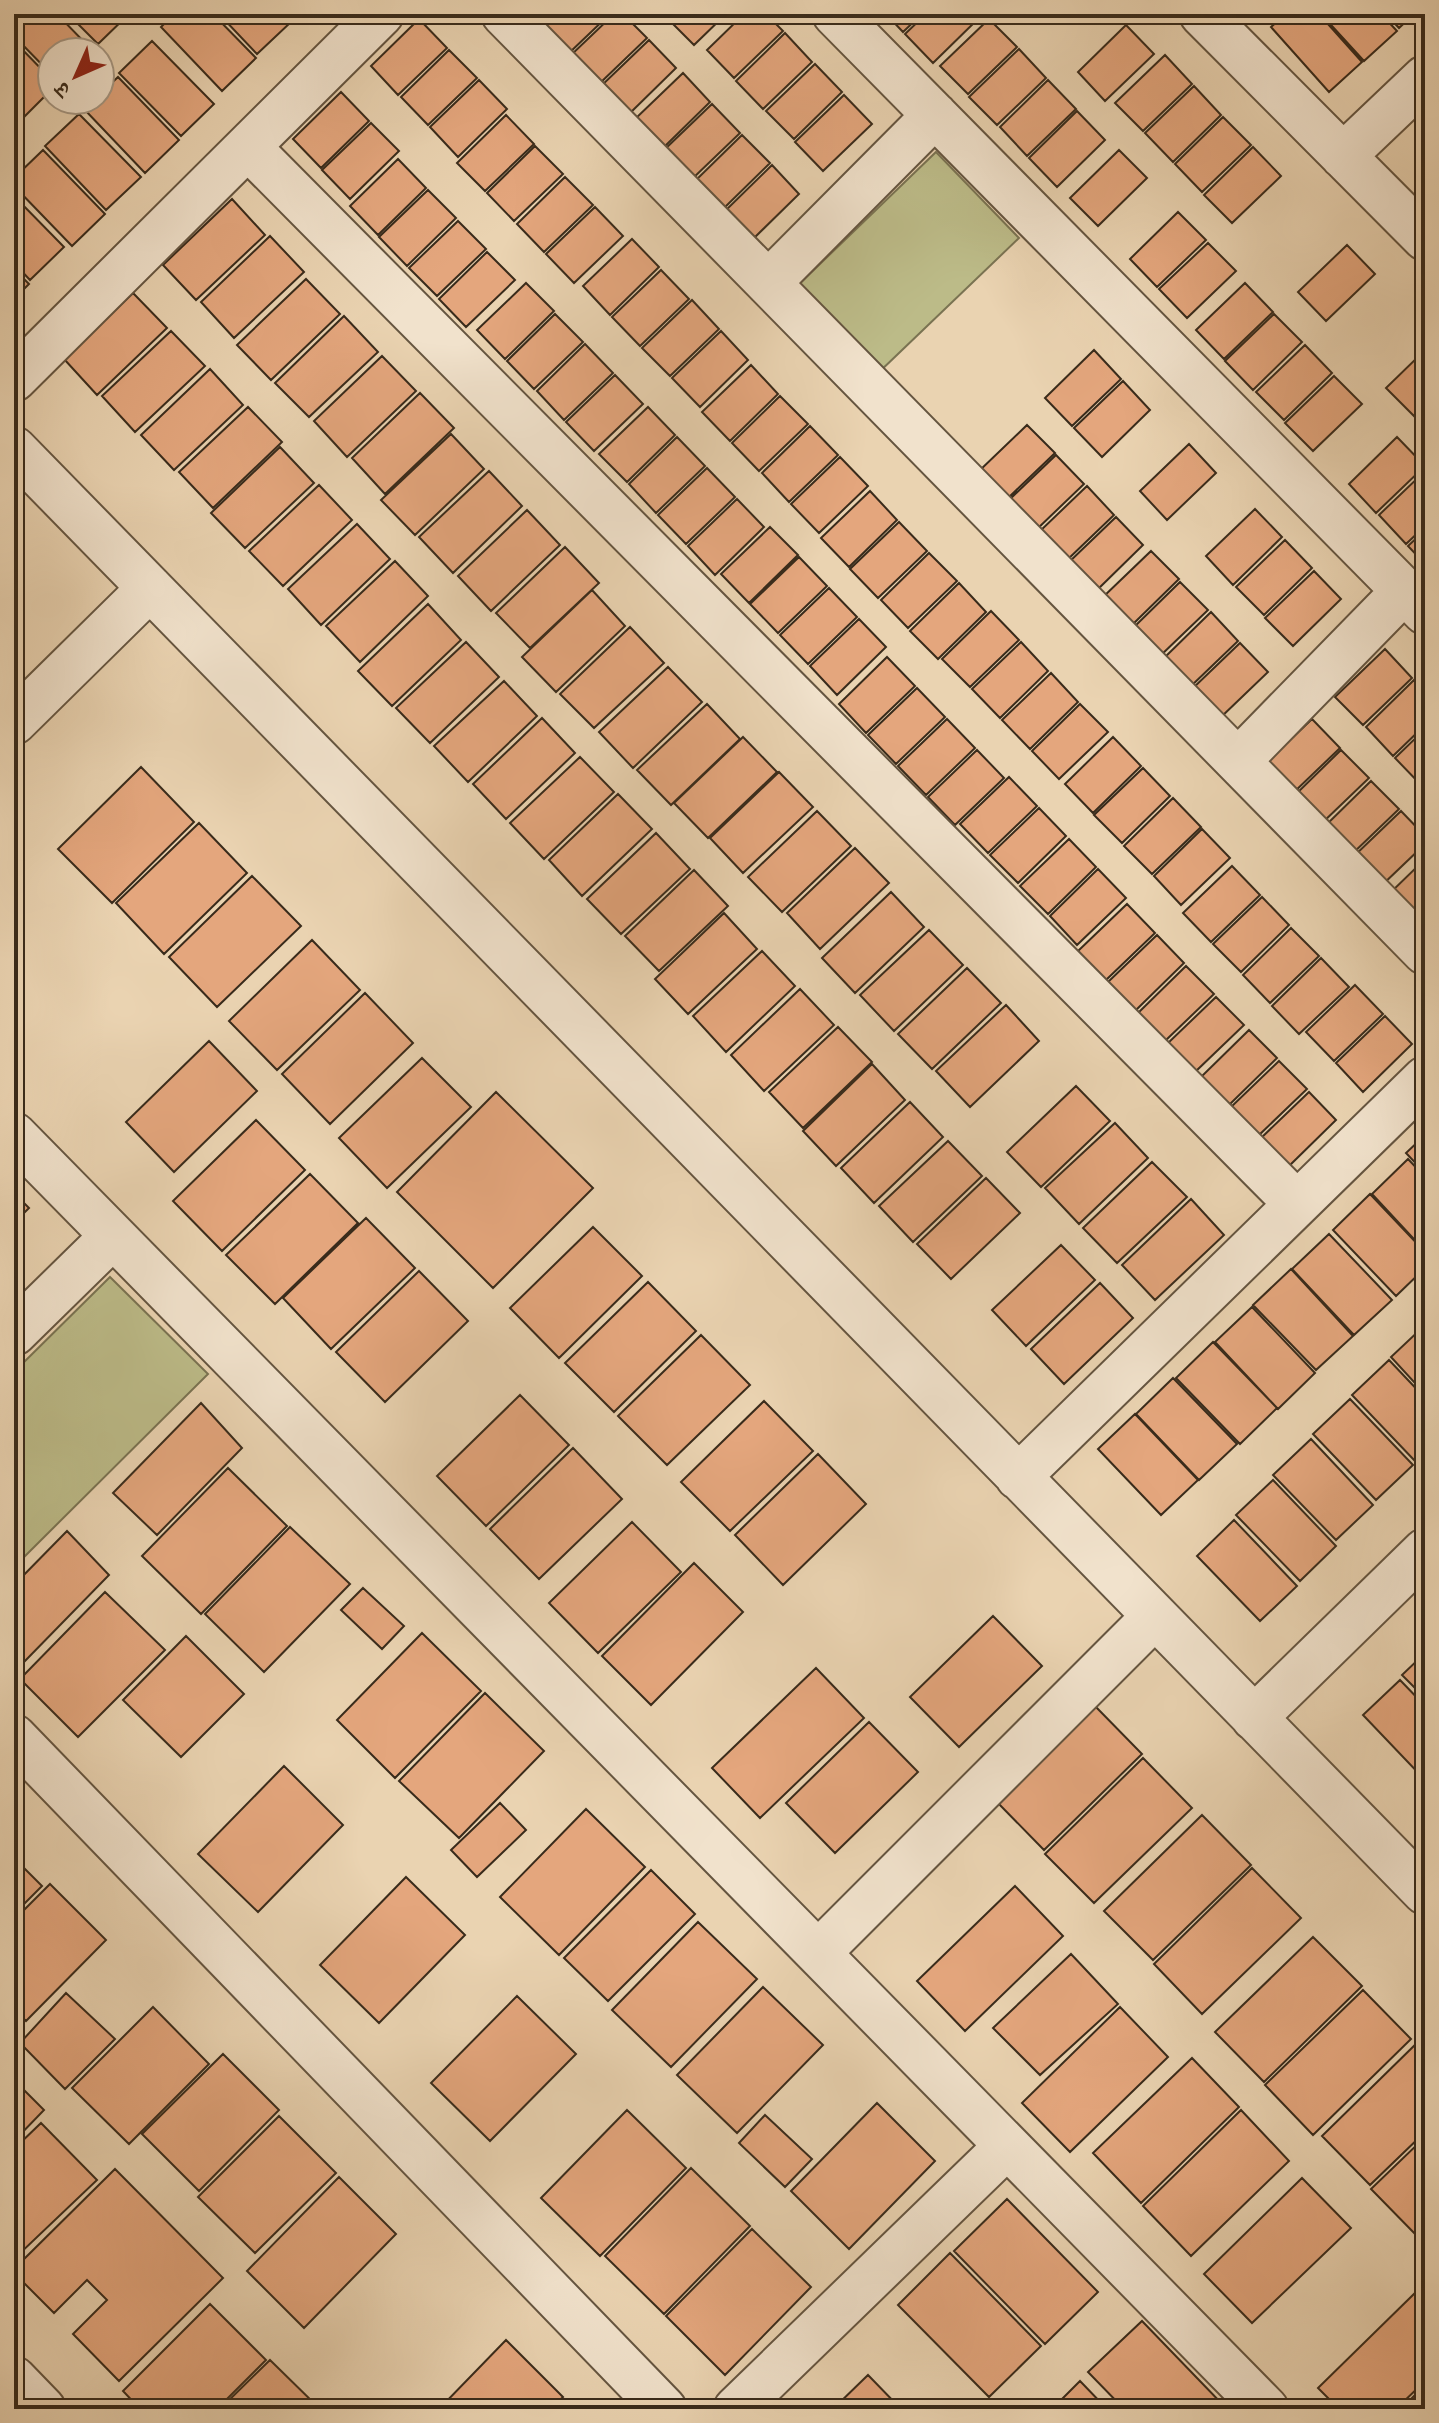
<svg xmlns="http://www.w3.org/2000/svg" width="1439" height="2423" font-family="'IM FELL English','Noto Serif Devanagari',serif">
<style>
.green{fill:#bcbb88;stroke:#7a7352;stroke-width:2}
.building{fill:#e4a67d;stroke:#392b1b;stroke-width:2}
.lines{fill:none;stroke-linecap:round;stroke-linejoin:round}
.minor-casing{stroke:#655540;stroke-width:48}
.minor{stroke:#f1e2cc;stroke-width:44}
</style>
<rect width="100%" height="100%" fill="#ead3b1"/>
<filter id="stains"><feTurbulence type="fractalNoise" baseFrequency=".0025" numOctaves="4"/><feColorMatrix values="0 0 0 0 .2 0 0 0 0 .09 0 0 0 0 .02 0 0 0 .5 -.17"/></filter>
<radialGradient id="worn" r=".72"><stop offset=".6" stop-color="#630" stop-opacity="0"/><stop offset="1" stop-color="#630" stop-opacity=".3"/></radialGradient>
<path class="green" d="M936 152 1019 238 876 375 794 289Z
M110 1277 208 1374 14 1567V1372Z"/>
<path class="building" d="M14 14H57L91 49 88 52H52V75L14 36Z
M68 14H129L98 44Z
M174 14H213L256 58 222 91 161 27Z
M219 14H283L291 22 257 54Z
M552 14H610L568 54 540 25Z
M614 14H623L647 38 598 85 570 56Z
M669 14H726L694 45 666 17Z
M744 14H766L783 31 734 78 707 50Z
M886 14H922L903 32Z
M926 14H980L981 16 933 63 905 34Z
M1286 14H1319L1362 62 1329 92 1271 27Z
M1321 14H1381L1397 31 1364 61Z
M1386 14H1414L1399 28Z
M419 19 447 48 398 95 371 66Z
M989 19 1017 47 968 94 940 66Z
M1126 25 1154 54 1105 101 1078 72Z
M785 33 812 62 763 109 736 81Z
M649 40 676 68 627 116 600 87Z
M14 41 52 80V89L23 118 14 109Z
M152 41 214 104 181 136 119 73Z
M1019 49 1046 78 997 125 969 97Z
M449 50 477 78 428 125 401 97Z
M1165 55 1192 84 1143 131 1115 103Z
M815 64 842 92 794 139 766 111Z
M683 73 710 102 662 149 634 120Z
M118 77 179 140 145 173 84 109 94 100H100V94Z
M479 80 507 109 458 157 430 127Z
M1048 80 1076 109 1027 156 1000 127Z
M1194 86 1221 115 1173 162 1145 133Z
M341 92 369 121 321 168 293 139Z
M844 95 872 124 823 171 795 142Z
M712 104 740 133 691 180 663 151Z
M1077 111 1105 140 1057 187 1029 158Z
M79 114 141 177 106 210 45 146Z
M506 115 534 144 485 191 457 163Z
M1223 117 1251 145 1202 192 1175 164Z
M371 123 399 151 350 199 322 170Z
M742 135 770 163 722 210 694 182Z
M535 146 563 174 514 221 487 193Z
M1253 147 1281 176 1232 223 1204 195Z
M43 150 105 214 72 246 14 186V178Z
M1119 150 1147 178 1098 226 1070 198Z
M398 159 426 188 378 235 350 206Z
M772 165 799 194 751 241 723 213Z
M565 177 593 205 544 252 517 224Z
M428 190 456 218 407 266 379 237Z
M14 196 64 247 30 280 14 263Z
M232 199 265 235 196 300 163 265Z
M595 207 623 236 574 283 546 254Z
M1178 212 1206 240 1157 287 1130 259Z
M458 221 486 249 437 296 409 268Z
M270 236 304 272 234 338 201 302Z
M632 239 659 267 610 315 583 286Z
M1208 243 1236 271 1187 318 1159 289Z
M1347 245 1375 274 1326 321 1298 292Z
M487 252 515 280 466 327 439 299Z
M14 269 29 284 14 299Z
M661 270 689 299 640 346 612 317Z
M306 279 340 314 271 380 237 345Z
M526 283 554 311 505 359 477 330Z
M1245 283 1273 312 1224 359 1196 330Z
M133 293 167 328 97 395 64 359Z
M692 300 719 329 670 376 642 348Z
M555 314 583 342 534 389 507 361Z
M1274 314 1302 342 1253 390 1225 361Z
M344 316 378 352 309 417 275 383Z
M171 331 205 366 135 432 102 396Z
M721 331 748 360 700 407 672 378Z
M585 344 613 373 564 420 537 391Z
M1305 345 1332 373 1284 420 1256 392Z
M1094 350 1121 379 1072 426 1045 398Z
M1425 350V406L1414 416 1386 388Z
M382 356 416 391 347 457 314 421Z
M751 365 778 394 730 441 702 412Z
M210 369 243 405 174 470 141 435Z
M615 375 643 404 594 451 566 422Z
M1334 376 1362 404 1313 451 1285 423Z
M1123 381 1150 410 1102 457 1074 428Z
M420 393 454 428 385 494 352 458Z
M780 396 808 424 759 471 732 443Z
M248 407 282 442 213 508 179 472Z
M648 407 675 435 627 482 599 454Z
M1027 425 1055 453 1006 500 978 472Z
M810 426 838 455 789 502 762 473Z
M451 434 484 469 415 535 381 500Z
M677 437 705 466 656 513 629 484Z
M1397 437 1425 466 1376 513 1349 484Z
M1189 444 1216 473 1167 520 1140 491Z
M280 447 314 483 245 548 211 513Z
M1056 455 1084 484 1035 531 1007 502Z
M840 457 868 486 819 533 791 504Z
M707 468 735 497 686 544 658 515Z
M489 471 522 506 453 573 419 537Z
M1425 471V526L1406 544 1379 515Z
M319 485 352 520 283 586 249 551Z
M1087 486 1114 515 1065 562 1038 533Z
M870 491 897 520 849 567 821 538Z
M737 499 764 527 715 575 688 546Z
M1255 509 1282 537 1233 585 1206 556Z
M527 510 560 545 491 611 458 576Z
M1116 517 1143 545 1095 592 1067 564Z
M899 522 927 551 878 598 850 569Z
M357 524 390 559 321 625 288 589Z
M770 527 798 555 749 603 721 574Z
M1425 530V564L1408 546Z
M1285 540 1312 568 1264 615 1236 587Z
M565 547 599 583 530 648 496 613Z
M1151 551 1179 579 1130 627 1102 598Z
M929 553 957 581 908 628 881 600Z
M799 557 827 586 778 633 750 604Z
M395 561 428 596 360 662 326 626Z
M1314 571 1341 599 1293 646 1265 618Z
M1180 582 1208 610 1159 657 1132 629Z
M959 583 986 612 938 659 910 631Z
M829 588 857 617 808 664 780 635Z
M592 590 625 626 556 692 522 657Z
M428 604 461 640 392 706 358 671Z
M991 611 1019 640 970 687 942 659Z
M1211 612 1238 641 1189 688 1162 660Z
M859 619 886 647 837 695 810 666Z
M630 627 664 663 594 728 560 694Z
M466 642 499 677 430 743 396 708Z
M1021 642 1048 671 1000 718 972 689Z
M1240 643 1268 672 1219 719 1191 690Z
M1385 649 1412 678 1363 725 1335 697Z
M887 657 915 686 866 733 839 704Z
M668 667 702 702 633 768 599 732Z
M1051 673 1078 702 1030 749 1002 720Z
M1414 680 1425 691V725L1393 756 1366 727Z
M504 681 537 716 468 782 434 746Z
M917 688 945 717 896 764 868 735Z
M707 704 740 739 671 805 637 770Z
M1080 704 1108 732 1059 779 1032 751Z
M542 718 575 753 506 819 473 784Z
M947 719 975 748 926 795 898 766Z
M1312 719 1340 748 1291 795 1263 766Z
M1425 729V785L1423 787 1395 758Z
M743 737 777 772 708 838 674 803Z
M1113 737 1141 766 1093 813 1065 784Z
M977 750 1004 778 955 825 928 797Z
M1341 750 1369 778 1320 825 1293 797Z
M580 757 614 792 544 859 510 823Z
M141 767 194 822 112 903 58 849Z
M1143 768 1170 796 1122 843 1094 815Z
M779 772 813 807 743 873 710 838Z
M1009 777 1037 806 988 853 960 824Z
M1371 781 1399 809 1350 856 1323 828Z
M618 794 652 829 582 896 549 860Z
M1173 798 1201 827 1152 874 1124 846Z
M1039 808 1066 836 1018 883 990 855Z
M817 811 851 846 782 912 748 877Z
M1401 811 1425 836V844L1380 887 1352 858Z
M199 823 247 873 164 954 116 903Z
M1202 829 1230 858 1181 905 1154 876Z
M656 833 690 869 621 934 587 899Z
M1069 839 1096 867 1048 914 1020 886Z
M855 848 889 883 820 949 787 913Z
M1425 859V914L1417 923 1389 894Z
M1232 866 1260 895 1211 942 1183 913Z
M1098 869 1126 898 1077 945 1050 916Z
M694 870 728 906 659 971 625 936Z
M252 876 301 926 217 1007 169 957Z
M891 892 924 927 855 993 822 958Z
M1262 897 1289 925 1241 972 1213 944Z
M1127 904 1155 933 1106 980 1078 951Z
M724 913 757 949 688 1014 655 979Z
M1291 928 1319 956 1270 1003 1243 975Z
M929 930 963 965 894 1031 860 995Z
M1157 935 1184 963 1135 1011 1108 982Z
M312 940 360 990 277 1070 229 1021Z
M762 951 795 986 726 1052 693 1016Z
M1321 958 1349 987 1299 1034 1272 1006Z
M1186 966 1214 994 1165 1041 1138 1013Z
M967 968 1001 1003 932 1069 898 1034Z
M1355 985 1383 1014 1334 1061 1306 1032Z
M800 989 834 1025 764 1091 731 1055Z
M365 993 413 1043 330 1124 282 1074Z
M1216 997 1244 1025 1195 1072 1167 1044Z
M1006 1005 1039 1041 970 1107 936 1071Z
M1385 1016 1412 1044 1363 1092 1336 1063Z
M838 1027 872 1062 803 1128 769 1092Z
M1249 1030 1277 1058 1228 1106 1201 1077Z
M209 1041 257 1091 174 1172 126 1122Z
M422 1058 471 1107 387 1188 339 1138Z
M1279 1061 1307 1089 1258 1136 1230 1108Z
M872 1064 905 1100 836 1166 803 1131Z
M1076 1086 1110 1121 1041 1187 1007 1152Z
M496 1092 593 1188 493 1288 397 1192Z
M1309 1092 1336 1120 1288 1167 1260 1139Z
M910 1102 943 1137 874 1203 841 1168Z
M256 1120 305 1170 222 1251 173 1201Z
M1115 1123 1148 1158 1079 1224 1045 1188Z
M1425 1135V1173L1406 1153Z
M948 1141 982 1176 913 1242 879 1206Z
M1408 1159 1425 1177V1251L1372 1194Z
M1152 1162 1187 1197 1117 1263 1083 1228Z
M310 1174 358 1223 275 1304 226 1255Z
M986 1178 1020 1213 951 1279 917 1244Z
M14 1193 29 1208 14 1223Z
M1370 1194 1425 1252V1268L1396 1296 1333 1230Z
M1191 1199 1224 1235 1155 1300 1122 1265Z
M366 1218 415 1268 331 1349 283 1298Z
M593 1227 642 1276 559 1358 510 1308Z
M1329 1234 1392 1300 1354 1335 1292 1269Z
M1061 1245 1095 1280 1026 1346 992 1310Z
M1291 1269 1353 1336 1316 1370 1253 1305Z
M419 1271 468 1321 385 1402 336 1352Z
M648 1282 696 1331 614 1412 565 1363Z
M1100 1283 1133 1318 1064 1384 1031 1349Z
M1252 1307 1315 1373 1278 1409 1215 1342Z
M1425 1325V1394L1391 1357Z
M701 1335 750 1385 667 1465 618 1416Z
M1213 1342 1277 1408 1240 1444 1176 1378Z
M1389 1360 1425 1398V1451L1415 1461 1352 1395Z
M1173 1378 1237 1444 1199 1480 1136 1414Z
M520 1395 569 1445 486 1526 437 1476Z
M1350 1399 1413 1465 1376 1500 1313 1434Z
M764 1401 813 1451 730 1531 681 1482Z
M201 1403 242 1448 157 1535 113 1493Z
M1135 1414 1198 1480 1161 1515 1098 1449Z
M1311 1439 1373 1505 1336 1540 1273 1475Z
M573 1448 622 1499 539 1579 490 1529Z
M818 1454 866 1504 783 1585 735 1535Z
M228 1468 287 1526 201 1614 142 1556Z
M1273 1480 1336 1546 1300 1581 1236 1515Z
M1234 1520 1297 1586 1260 1621 1197 1556Z
M632 1522 681 1572 598 1653 549 1603Z
M290 1527 350 1584 264 1672 205 1614Z
M67 1531 109 1575 23 1663 14 1654V1585Z
M694 1563 743 1612 651 1705 602 1656Z
M363 1588 404 1626 382 1649 341 1610Z
M105 1592 165 1650 78 1737 20 1679Z
M993 1616 1042 1666 959 1747 910 1697Z
M422 1633 481 1691 395 1778 337 1720Z
M186 1636 244 1694 181 1757 123 1700Z
M1425 1653V1698L1402 1675Z
M816 1668 864 1718 760 1818 712 1768Z
M1400 1680 1425 1706V1780L1363 1715Z
M485 1693 544 1751 459 1838 399 1781Z
M1094 1705 1142 1754 1044 1850 996 1801Z
M869 1722 918 1772 835 1853 786 1803Z
M1143 1758 1192 1808 1094 1903 1045 1854Z
M284 1766 343 1825 258 1912 198 1854Z
M500 1803 526 1830 477 1877 451 1850Z
M586 1809 645 1867 559 1955 500 1897Z
M1202 1815 1251 1865 1153 1960 1104 1911Z
M14 1858 42 1886 14 1914Z
M1252 1868 1301 1918 1202 2014 1154 1964Z
M651 1870 695 1914 608 2001 564 1958Z
M406 1877 465 1935 379 2023 320 1965Z
M50 1884 106 1940 26 2021 14 2009V1920Z
M1015 1886 1063 1936 965 2031 917 1981Z
M698 1922 757 1979 671 2067 612 2010Z
M1313 1937 1362 1986 1264 2082 1215 2032Z
M1071 1954 1118 2004 1040 2075 993 2028Z
M763 1987 823 2045 737 2133 677 2075Z
M1363 1990 1411 2039 1313 2135 1265 2085Z
M66 1993 115 2039 65 2089 20 2043Z
M517 1996 576 2054 490 2141 431 2083Z
M153 2007 209 2064 129 2144 72 2088Z
M1120 2007 1168 2057 1070 2152 1022 2103Z
M1420 2040 1425 2045V2132L1370 2185 1322 2136Z
M223 2054 279 2110 199 2191 142 2134Z
M1192 2058 1239 2107 1141 2203 1093 2153Z
M14 2080 44 2110 14 2141Z
M877 2103 935 2161 849 2249 791 2191Z
M627 2110 686 2168 600 2256 541 2198Z
M1241 2110 1289 2161 1191 2256 1143 2206Z
M765 2115 812 2159 785 2187 739 2143Z
M279 2116 336 2173 255 2253 198 2197Z
M41 2123 97 2180 14 2259V2149Z
M1425 2137V2234L1420 2239 1371 2189Z
M691 2168 750 2226 664 2314 605 2256Z
M115 2169 223 2278 119 2381 73 2334 107 2300 87 2280 54 2313 14 2273V2269Z
M339 2177 396 2234 304 2328 247 2271Z
M1302 2178 1351 2228 1252 2323 1204 2274Z
M1007 2199 1098 2292 1045 2344 954 2251Z
M752 2229 811 2287 725 2375 666 2316Z
M950 2253 1041 2346 989 2397 898 2305Z
M1416 2292 1425 2301V2381L1396 2409H1339L1318 2388Z
M210 2304 266 2360 217 2409H140L123 2391Z
M1142 2321 1226 2408 1225 2409H1124L1088 2372Z
M506 2340 563 2397 551 2409H439Z
M270 2360 320 2409H220Z
M868 2375 901 2409H833Z
M1080 2381 1107 2409H1052Z
M1425 2385V2409H1401Z"/>
<g class="lines">
<g class="minor-casing">
<path id="minor" d="M504 14 1425 952
M835 14 1425 612
M1202 14 1425 238
M248 147 1297 1204
M1343 156 1425 78
M768 283 935 115
M14 379 381 14
M14 449 1425 1892
M14 722 150 588
M1238 761 1404 591
M14 1135 1266 2409
M14 1333 113 1236
M1018 1477 1425 1079
M1254 1718 1425 1551
M14 1737 664 2409
M818 1953 1155 1616
M14 2379 43 2409
M736 2409 1007 2146"/>
</g>
<use href="#minor" class="minor"/>
</g>
<rect width="1439" height="2423" fill="none" stroke="#ead3b1" stroke-width="48"/>
<rect x="16" y="16" width="1407" height="2391" fill="none" stroke="#392b1b" stroke-width="4"/>
<rect x="24" y="24" width="1391" height="2375" fill="none" stroke="#392b1b" stroke-width="2"/>
<g transform="translate(76 76) rotate(225)"><circle r="38" fill="#f1e2cc" stroke="#a79985" stroke-width="2"/>
<path d="M0-6L14 30L0 20L-14 30Z" fill="#8f2418"/>
<text y="-12" font-size="22" font-weight="bold" text-anchor="middle" fill="#392b1b">उ</text>
</g>
<rect width="100%" height="100%" filter="url(#stains)"/>
<rect width="100%" height="100%" fill="url(#worn)"/>
</svg>
